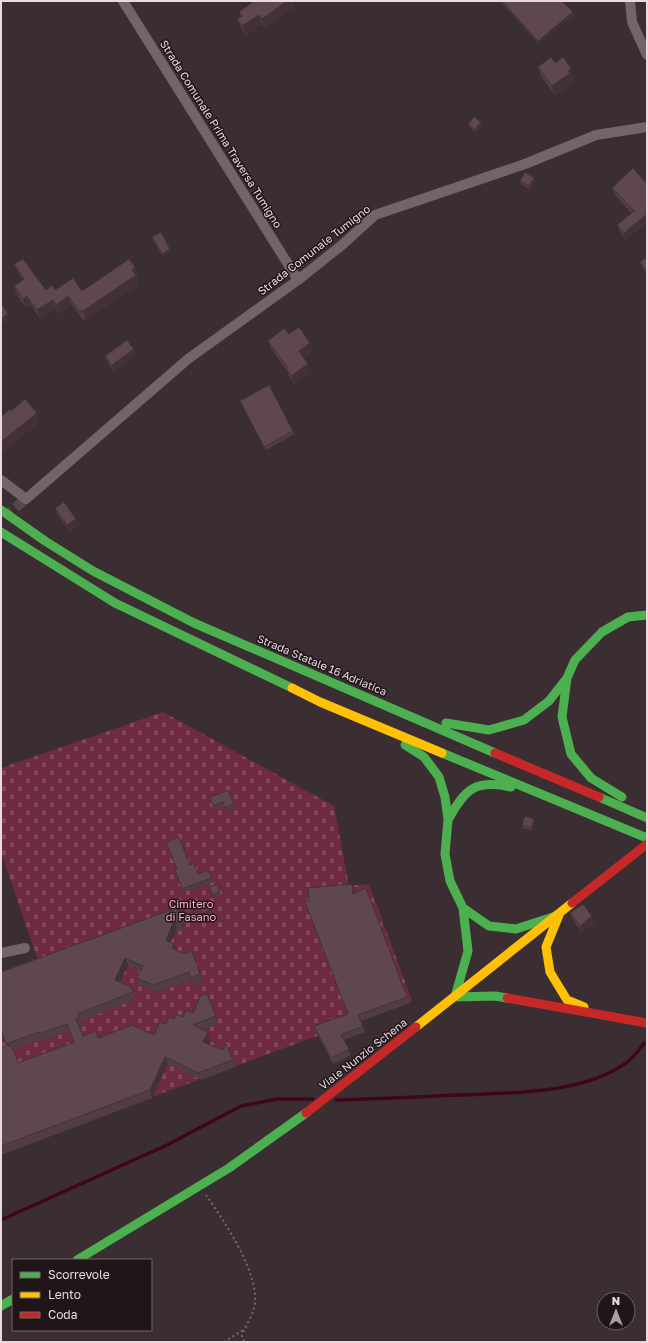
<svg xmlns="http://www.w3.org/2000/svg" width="648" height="1343" font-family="'Golos Text',sans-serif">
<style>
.cemetery{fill:url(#cemetery-stones)}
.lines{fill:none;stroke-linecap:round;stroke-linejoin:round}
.stream{stroke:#40041c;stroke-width:3.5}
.street-tunnel{stroke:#55484c;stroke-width:10;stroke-dasharray:10 5;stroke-linecap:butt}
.path{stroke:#766a6d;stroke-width:2;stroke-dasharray:2 3;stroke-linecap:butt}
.street{stroke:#726468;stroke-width:10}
.fast{stroke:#4caf50;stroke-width:9}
.slow{stroke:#ffc107;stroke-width:9}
.jam{stroke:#c62828;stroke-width:9}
.wall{fill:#513d43;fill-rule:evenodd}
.shaded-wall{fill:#423237}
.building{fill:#5e474e;stroke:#423237}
.labels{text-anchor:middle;stroke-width:3;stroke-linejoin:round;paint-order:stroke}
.street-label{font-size:11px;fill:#ebdadd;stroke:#201518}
.park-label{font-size:11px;fill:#feb0c3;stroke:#201518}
</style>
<defs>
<pattern id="cemetery-stones" width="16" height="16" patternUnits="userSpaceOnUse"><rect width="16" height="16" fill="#6e2a40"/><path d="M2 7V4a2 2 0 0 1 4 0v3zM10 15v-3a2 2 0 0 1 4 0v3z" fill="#83485b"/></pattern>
</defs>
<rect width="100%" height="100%" fill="#3b2e32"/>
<path class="cemetery" d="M163 712 334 806 349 886 369 884 412 1001 114 1111 1 1151V977L39 963 1 853V768Z"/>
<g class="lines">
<path class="stream" d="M336 1100C377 1099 417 1097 458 1095 507 1093 575 1094 618 1068 630 1062 636 1054 644 1043
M1 1220 167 1145 241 1106 277 1099H313"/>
<path class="street-tunnel" d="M4 517 26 499"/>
<path class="path" d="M206 1195C224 1221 262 1276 254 1308 252 1317 245 1326 242 1336L244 1342
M224 1342 243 1330"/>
<path class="street" d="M123 1 298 280
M630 1 632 22 647 55
M1 480 26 499 188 359 298 280 342 245 375 215 525 164 596 135 647 127
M1 953 25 948"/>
<path class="fast" d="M1 510 45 541 93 571 194 623 495 753
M1 532 115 603 292 688
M567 678 562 717 571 754 591 778 622 797
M446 723 489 730 524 720 549 701 567 678 575 660 602 632 628 617 647 615
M405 745 424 757 439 777 445 797 448 820 445 854 450 881 463 908 468 951 455 997 495 996 507 998
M442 753 647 838
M599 797 647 818
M448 820C465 789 475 779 511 787
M463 908 489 926 516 929 559 915
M77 1260 229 1168 306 1113
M1 1306 13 1299"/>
<path class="slow" d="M292 688 320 702 442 753
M559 915 546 947 550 972 567 1000 584 1007
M416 1027 572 903"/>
<path class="jam" d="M495 753 599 797
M572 903 647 844
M507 998 647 1023
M306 1113 416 1027"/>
</g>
<path class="wall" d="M254 1H292L294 7 265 28 262 24 246 36 241 28 237 19 241 17 239 12Z
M500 1H562L574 15 539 44Z
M555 63 571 68 574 78 572 79 573 82 555 95 541 76 538 67Z
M481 122 482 125 476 133 469 127 468 124Z
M520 181H535L530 190 521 184Z
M647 184 626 240 620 232 617 225 631 213 615 195 612 188Z
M152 237 170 249 171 252 163 257 153 240Z
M647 257V274L642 267 640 262Z
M14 264 46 290 82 291 135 267 138 276 137 278 139 284 86 320 82 319 72 305 59 314 56 309 40 319 31 305 26 308 17 295 14 286 23 280 18 273Z
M289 334 313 351 304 358 308 364 311 372 294 384 289 376 287 371 271 349 268 341Z
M134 349 136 355 114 372 108 363 105 356Z
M240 401 293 431 294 434 266 450Z
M55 508 79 525 70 532 57 514Z
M228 790 235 807 226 811 224 806 214 809 210 797Z
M534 819 535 823 532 831 523 828 522 825Z
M190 865 198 874 208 870 213 882 183 892 175 870Z
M217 884 221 894 214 898 209 887Z
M366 888 410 1003 361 1021 365 1032 344 1040 351 1055 333 1064 316 1032 314 1026 347 1014 354 890 355 893Z
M176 908 186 934 177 929 171 942 176 950 185 954 192 951 203 982 194 985 192 980 156 993 140 985 137 978 140 971 128 965 120 982 131 987 135 1000 81 1021 83 1026 79 1027 83 1036 98 1038 154 1035 166 1024 174 1019 183 1017 193 1013 207 994 219 1024 203 1030 208 1032 210 1040 209 1044 233 1060 235 1067 201 1080 168 1064 152 1098 1 1155V1048L7 1046 4 1038 1 1039V972ZM70 1031 74 1042 18 1063 12 1050 41 1039 42 1041Z
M570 913 595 923 582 932 572 919Z"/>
<path class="shaded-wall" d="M287 1H292L294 7 265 28 262 19Z
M573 12 574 15 539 44 538 41Z
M259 15 262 24 246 36 242 26Z
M571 68 574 78 572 79 573 82 555 95 552 86Z
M481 122 482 125 476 133 475 130Z
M534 178 535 181 530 190 529 186Z
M647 214V223L626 240 624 233Z
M170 249 171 252 163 257 162 254Z
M135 267 138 276 137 278 139 284 86 320 83 311Z
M27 296 31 305 26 308 23 299Z
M68 296 72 305 59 314 56 305Z
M53 300 56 309 40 319 37 310Z
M8 314 10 319 1 325V319Z
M310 343 313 351 302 359 299 351Z
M134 349 136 355 114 372 112 365Z
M308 364 311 372 294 384 291 376Z
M37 413 40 422 1 454V442Z
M76 519 79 525 70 532 67 525Z
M534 819 535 823 532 831 531 828Z
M352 884 354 890 355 899 353 894Z
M592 916 595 923 582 932 580 926Z
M174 921 177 929 168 947 166 940Z
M174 944 177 951 172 948Z
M125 958 128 965 118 987 115 980Z
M208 1032 210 1040 206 1049 203 1042Z
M165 1057 168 1064 152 1098 150 1090Z"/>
<path class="building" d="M254 1H287L262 19 259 15 242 26 237 19 242 16 239 12Z
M502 1H562L573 12 538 41Z
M551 57 555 63 563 57 571 68 568 71 570 73 552 86 538 67Z
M474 117 481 122 475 130 468 124Z
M633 168 647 184V214L624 233 617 225 634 211 612 188Z
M525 172 534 178 529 186 520 181Z
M161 232 170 249 162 254 152 237Z
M647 257V272L640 262Z
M23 259 46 290 52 285 55 290 73 278 82 291 129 259 135 267 132 270 136 275 83 311 78 310 68 296 56 305 53 300 37 310 27 296 23 299 14 286 24 279 14 264Z
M1 303 8 314 1 319Z
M299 327 310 343 299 351 308 364 291 376 286 368 287 367 268 341 284 328 289 334Z
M127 340 134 349 112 365 105 356Z
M269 385 293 431 264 447 240 401Z
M25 399 37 413 1 442V417L10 409 11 411Z
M64 502 76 519 67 525 55 508Z
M228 790 234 804 225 808 223 802 213 806 210 797Z
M525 816 534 819 531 828 522 825Z
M179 837 190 865 194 863 198 874 208 870 212 878 182 889 175 870 177 869 166 842Z
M217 884 220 891 213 895 209 887Z
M352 884 353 894 366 888 407 997 358 1015 363 1026 341 1035 349 1049 331 1058 314 1026 348 1014 305 902 309 900 308 888Z
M583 904 592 916 580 926 570 913Z
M176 908 184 926 174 921 166 940 174 944 172 948 185 954 192 951 200 974 191 978 189 972 153 985 137 978 143 966 125 958 115 980 131 987 133 992 78 1014 80 1018 76 1019 83 1036 96 1031 98 1038 132 1025 154 1035 160 1022 166 1024 169 1017 174 1019 176 1014 183 1017 186 1010 193 1013 199 1000 198 997 207 994 216 1016 193 1025 208 1032 203 1042 223 1050 226 1044 233 1060 198 1073 165 1057 150 1090 1 1146V1048L9 1045 15 1053 18 1063 74 1042 67 1024 39 1034V1032L6 1044 1 1030V972Z"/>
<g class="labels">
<g class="street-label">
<text transform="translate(221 134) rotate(58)" y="4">Strada Comunale Prima Traversa Tumigno</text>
<text transform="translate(314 250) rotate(-38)" y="4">Strada Comunale Tumigno</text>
<text transform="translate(322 665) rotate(23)" y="4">Strada Statale 16 Adriatica</text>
<text transform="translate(363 1054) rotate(-38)" y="4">Viale Nunzio Schena</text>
</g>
<g class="park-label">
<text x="191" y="908">Cimitero<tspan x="191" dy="13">di Fasano</tspan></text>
</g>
</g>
<rect width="648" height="1343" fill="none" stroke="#ebdadd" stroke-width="4"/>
<rect x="12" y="1259" width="140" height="72" fill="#201518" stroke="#716467"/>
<rect x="20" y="1272" width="20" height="6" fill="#4caf50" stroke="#716467"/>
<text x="48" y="1279" font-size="12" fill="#ebdadd">Scorrevole</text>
<rect x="20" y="1292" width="20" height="6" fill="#ffc107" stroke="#716467"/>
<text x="48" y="1299" font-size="12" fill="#ebdadd">Lento</text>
<rect x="20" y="1312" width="20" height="6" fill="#c62828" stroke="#716467"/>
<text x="48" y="1319" font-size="12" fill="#ebdadd">Coda</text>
<g transform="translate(616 1311)"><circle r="19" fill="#201518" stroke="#716467"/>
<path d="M0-3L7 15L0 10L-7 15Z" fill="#ad9ea1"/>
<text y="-6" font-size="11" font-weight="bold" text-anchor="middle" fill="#ebdadd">N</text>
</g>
</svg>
